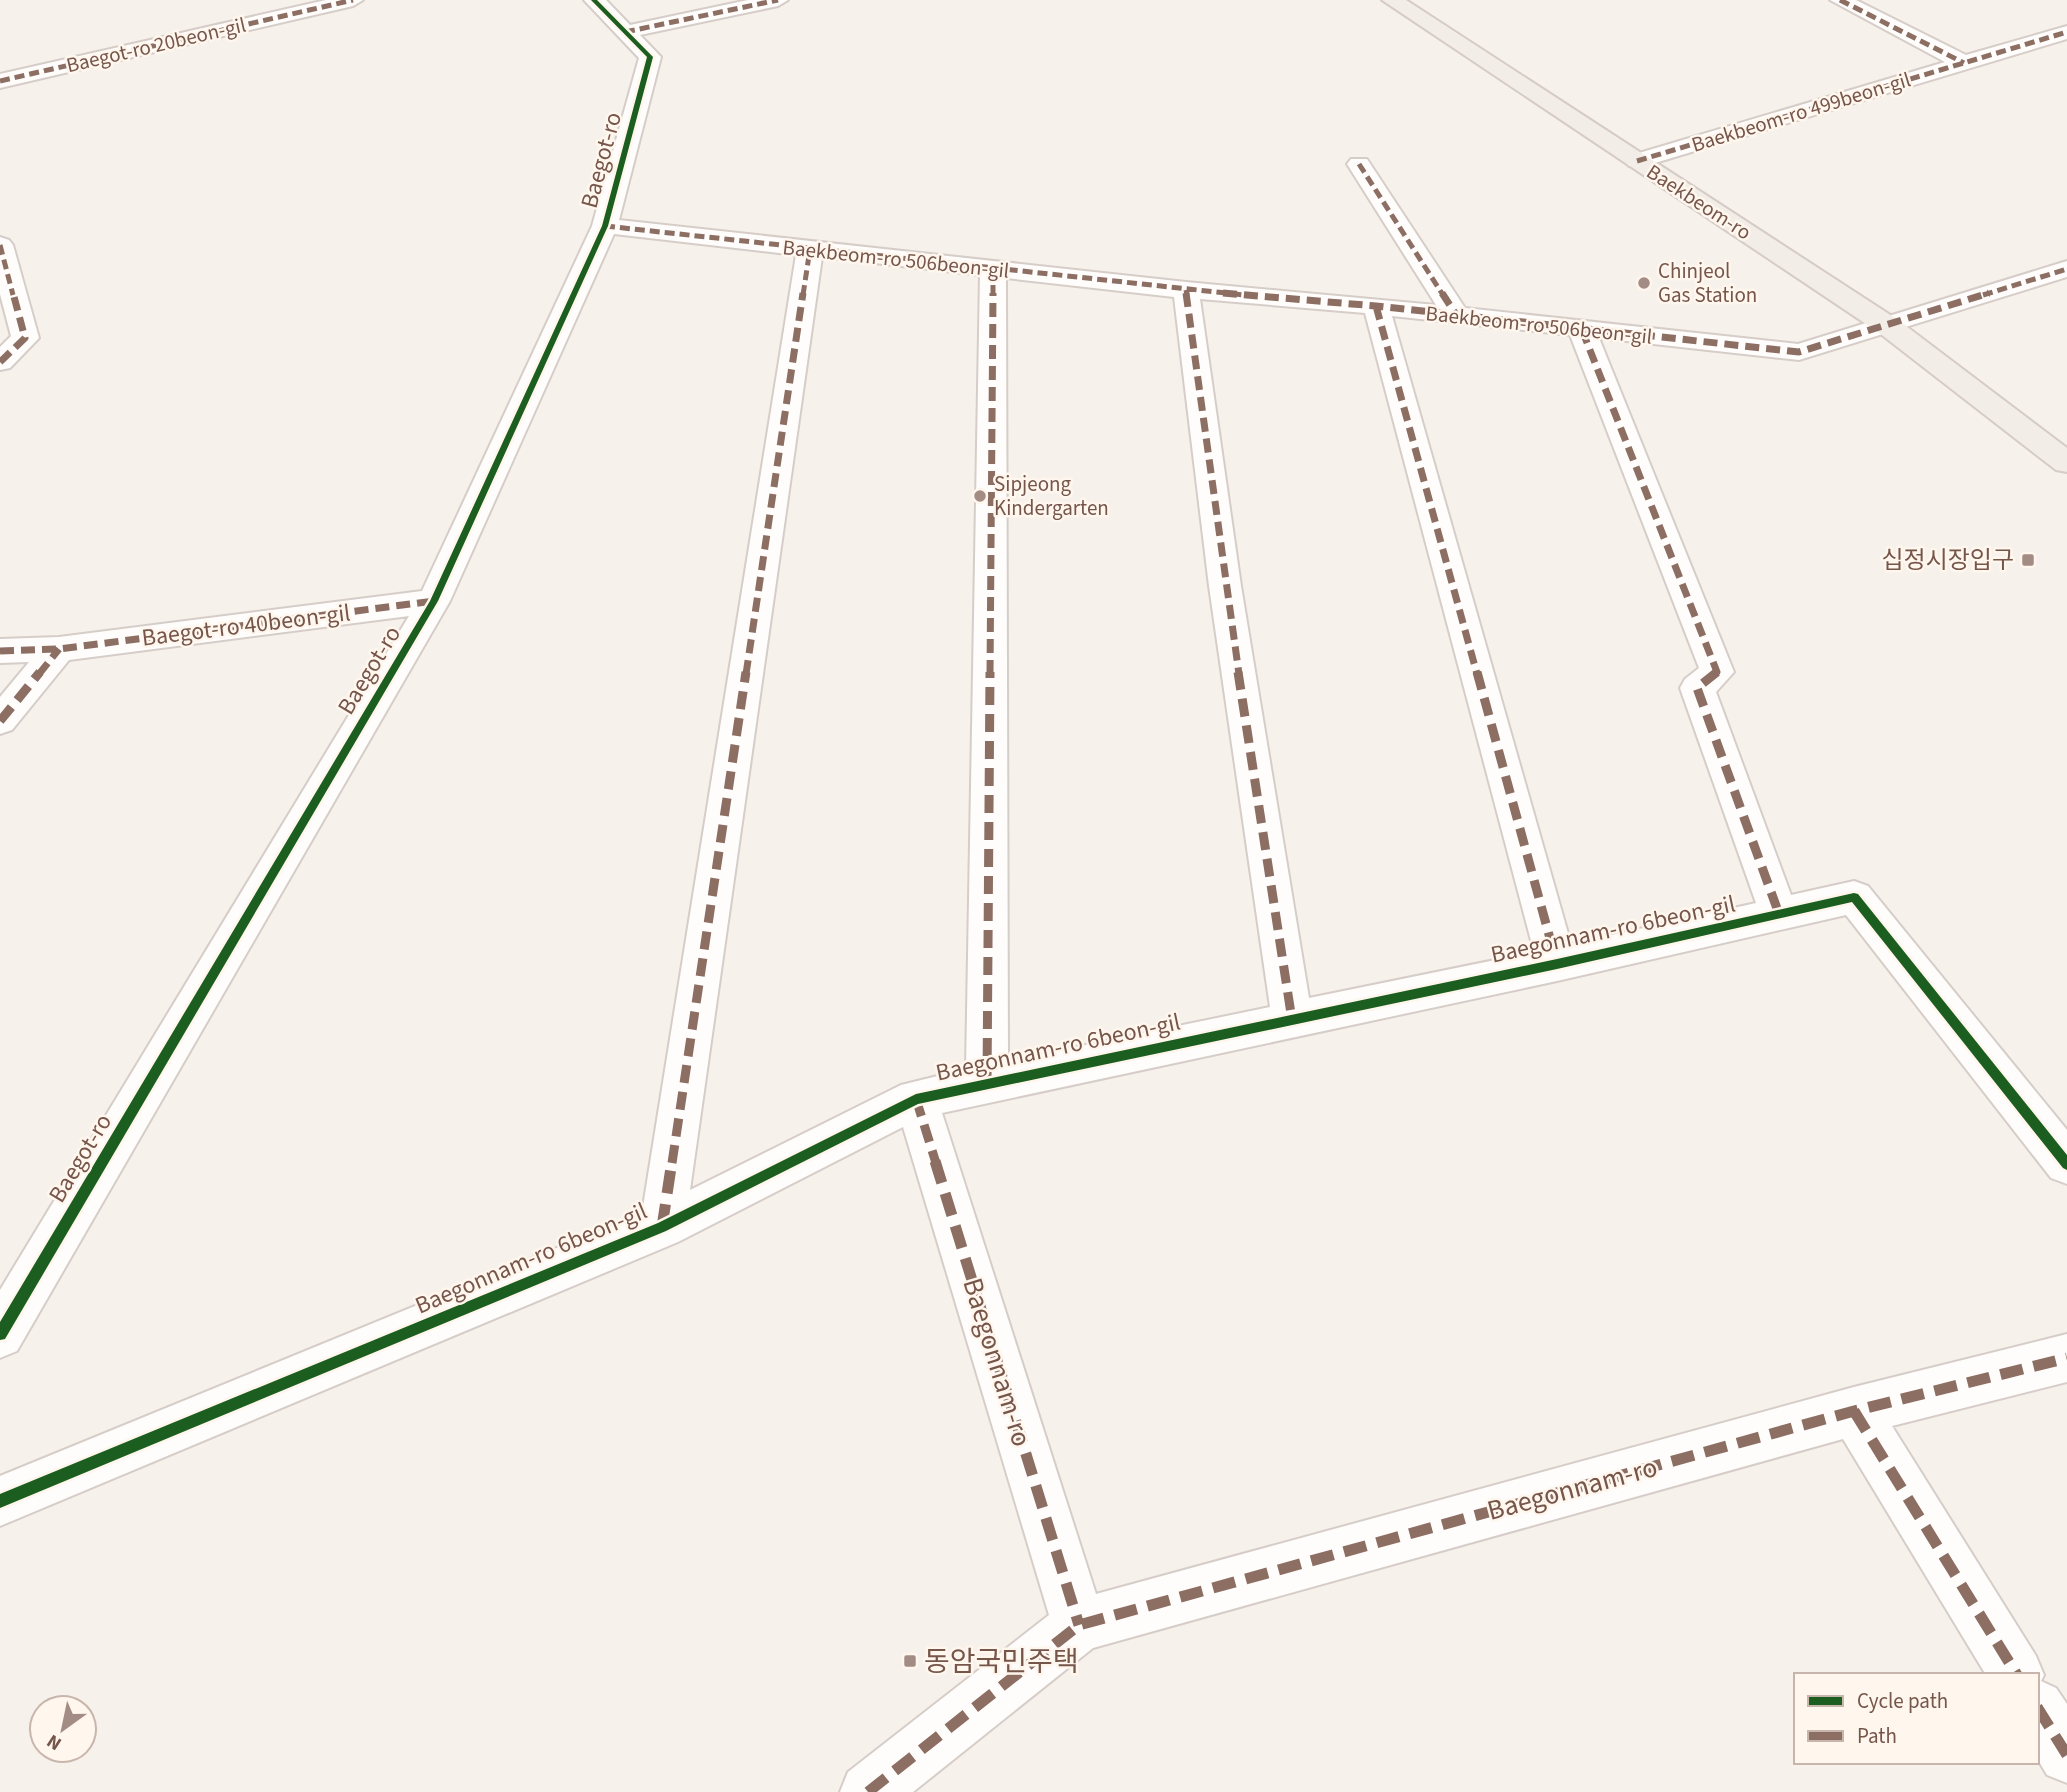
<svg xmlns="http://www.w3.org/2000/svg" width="2067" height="1792" font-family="'Source Sans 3','Noto Sans KR',sans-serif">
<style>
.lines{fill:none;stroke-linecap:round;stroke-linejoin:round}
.minor-casing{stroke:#d6cdc8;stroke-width:4}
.major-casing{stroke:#d6cbc6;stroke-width:4}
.minor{fill:#fefdfc;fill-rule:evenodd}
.major{fill:#f2ede6;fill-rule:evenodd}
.quiet-far3{stroke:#8d6e63;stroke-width:5;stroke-dasharray:10 5;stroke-linecap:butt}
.quiet-far2{stroke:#8d6e63;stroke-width:7;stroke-dasharray:14 7;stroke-linecap:butt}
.quiet-far1{stroke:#8d6e63;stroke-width:9;stroke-dasharray:18 9;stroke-linecap:butt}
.quiet{stroke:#8d6e63;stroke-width:11;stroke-dasharray:23 11;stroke-linecap:butt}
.cycleway-casing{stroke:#fff6ed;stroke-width:5}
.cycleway{fill:#1b5e20;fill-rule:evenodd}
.poi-dot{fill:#a38c83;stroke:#fff6ed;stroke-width:2.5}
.labels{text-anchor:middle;stroke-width:5;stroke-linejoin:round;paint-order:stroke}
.far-street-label{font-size:21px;fill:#76564b;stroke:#fff6ed}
.far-poi-label{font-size:21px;fill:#76564b;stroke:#fff6ed;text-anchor:start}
.street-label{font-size:24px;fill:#76564b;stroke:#fff6ed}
.poi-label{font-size:24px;fill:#76564b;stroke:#fff6ed;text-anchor:end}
.near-street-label{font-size:28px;fill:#76564b;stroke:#fff6ed}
.near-poi-label{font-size:28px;fill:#76564b;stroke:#fff6ed;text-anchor:start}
</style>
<rect width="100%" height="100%" fill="#f7f1eb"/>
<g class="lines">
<g class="minor-casing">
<path id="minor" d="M326 0H363L353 6 0 88V74Z
M584 0H606L630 25 748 0H788L778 6 640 35 661 57 619 220 1186 282 1436 305 1347 164 1351 159H1367L1465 308 1798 344 2067 261V277L1799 360 1599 338 1734 672 1716 692 1791 895 1854 881 1868 886 2067 1130V1184L2051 1178 1846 915 1557 981 942 1113 1096 1594 1854 1387 2067 1334V1382L1892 1426 2036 1656 2044 1675 2041 1681 2056 1688 2067 1704V1783L2047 1775 2037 1758V1675H1986L1843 1439 1093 1648 913 1792H840L848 1772 1049 1615 903 1127 678 1242 0 1526V1476L642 1213 796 255 614 234 450 601 17 1351 0 1358V1290L409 616 69 660 12 730 0 734V697L29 662 0 663V639L59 637 422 591 592 226 639 58ZM822 257 980 275 966 1069 901 1085 690 1190ZM1006 278 1174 297 1209 586 1270 1007 1008 1061ZM1200 299 1365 313 1534 952 1309 998 1241 586ZM1392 316 1570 335 1699 668 1685 679 1680 688 1756 903 1571 944Z
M1830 0H1856L1966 55 2067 26V39L1645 166H1629L1625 161 1629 156 1945 62Z
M0 237 9 240 13 245 39 338 10 368 0 370V347L11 336 0 294Z"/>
</g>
<g class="major-casing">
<path id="major" d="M1382 0H1406L1898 320 2067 448V472L2056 470 1878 332Z"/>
</g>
<use href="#minor" class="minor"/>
<use href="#major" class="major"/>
<path class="quiet-far3" d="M1840 0 1964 63
M625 32 778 0
M0 81 353 0
M1637 161 2067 32
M1359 164 1443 295
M605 226 1244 295
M0 245 13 295
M1186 290 1187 295
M803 295 810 249
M993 295V269
M1983 295 2067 269"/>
<path class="quiet-far2" d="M1186 293 1239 674
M1223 293 1376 306 1799 352 1989 293
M1442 293 1457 316
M1376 306 1477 674
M1582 330 1717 672 1715 674
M0 362 25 338 13 293
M0 651 59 649 434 601
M39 674 59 649
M746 674 803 293
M990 674 993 293"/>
<path class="quiet-far1" d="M1238 672 1292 1020
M1477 672 1557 964
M1717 672 1697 688 1779 914
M0 721 40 672
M987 1083 990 672
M916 1099 936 1163
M672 1163 746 672"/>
<path class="quiet" d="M935 1161 1079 1625
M662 1227 672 1161
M1854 1411 2017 1675
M2037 1707 2067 1755
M868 1792 1079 1625 1854 1411 2067 1358"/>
<g class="cycleway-casing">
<path id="cycleway" d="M591 0H597L653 57 608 226 438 601 5 1339 0 1340V1322L430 601 602 226 647 57Z
M1854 893 1858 894 2067 1155V1170L2063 1168 1852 902 1557 969 918 1104 666 1231 0 1508V1494L658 1223 916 1094 1557 959Z"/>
</g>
<use href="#cycleway" class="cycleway"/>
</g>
<g class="poi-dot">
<circle cx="1644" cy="283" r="7"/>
<circle cx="980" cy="496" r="7"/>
<rect x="2021" y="553" width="14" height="14" rx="3.5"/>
<rect x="903" y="1654" width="14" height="14" rx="3.5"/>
</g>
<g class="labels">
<g class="far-street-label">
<text transform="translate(156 45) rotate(-13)" y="7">Baegot-ro 20beon-gil</text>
<text transform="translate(1801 112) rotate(-17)" y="7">Baekbeom-ro 499beon-gil</text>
<text transform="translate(1699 202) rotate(33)" y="7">Baekbeom-ro</text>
<text transform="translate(896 259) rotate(6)" y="7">Baekbeom-ro 506beon-gil</text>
<text transform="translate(1539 325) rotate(6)" y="7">Baekbeom-ro 506beon-gil</text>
</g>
<g class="far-poi-label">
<text x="1658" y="278">Chinjeol<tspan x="1658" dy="24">Gas Station</tspan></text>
<text x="994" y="491">Sipjeong<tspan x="994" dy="24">Kindergarten</tspan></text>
</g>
<g class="street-label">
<text transform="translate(601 160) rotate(-75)" y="8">Baegot-ro</text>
<text transform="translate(246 625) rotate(-7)" y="8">Baegot-ro 40beon-gil</text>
<text transform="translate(369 670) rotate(-59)" y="8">Baegot-ro</text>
<text transform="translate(1613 929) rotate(-12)" y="8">Baegonnam-ro 6beon-gil</text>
<text transform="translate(1058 1047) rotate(-12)" y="8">Baegonnam-ro 6beon-gil</text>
<text transform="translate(80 1158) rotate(-59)" y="8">Baegot-ro</text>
<text transform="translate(531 1258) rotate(-23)" y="8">Baegonnam-ro 6beon-gil</text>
</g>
<g class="poi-label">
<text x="2014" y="568">십정시장입구</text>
</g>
<g class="near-street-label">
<text transform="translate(998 1362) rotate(73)" y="10">Baegonnam-ro</text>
<text transform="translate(1572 1488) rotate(-15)" y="10">Baegonnam-ro</text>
</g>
<g class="near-poi-label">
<text x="924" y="1671">동암국민주택</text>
</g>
</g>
<rect x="1794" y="1673" width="245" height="91" fill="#fff6ed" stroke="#c8b6ac" stroke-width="2"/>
<rect x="1808" y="1696" width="35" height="10" fill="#1b5e20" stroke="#c8b6ac" stroke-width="2"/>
<text x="1857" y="1708" font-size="21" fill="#76564b">Cycle path</text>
<rect x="1808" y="1731" width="35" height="10" fill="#8d6e63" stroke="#c8b6ac" stroke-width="2"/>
<text x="1857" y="1743" font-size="21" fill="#76564b">Path</text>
<g transform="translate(63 1729) rotate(213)"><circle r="33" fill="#fff6ed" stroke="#c8b6ac" stroke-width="2"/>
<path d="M0-5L12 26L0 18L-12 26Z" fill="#a38c83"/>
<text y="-10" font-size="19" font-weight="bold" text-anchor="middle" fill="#76564b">N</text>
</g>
</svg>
